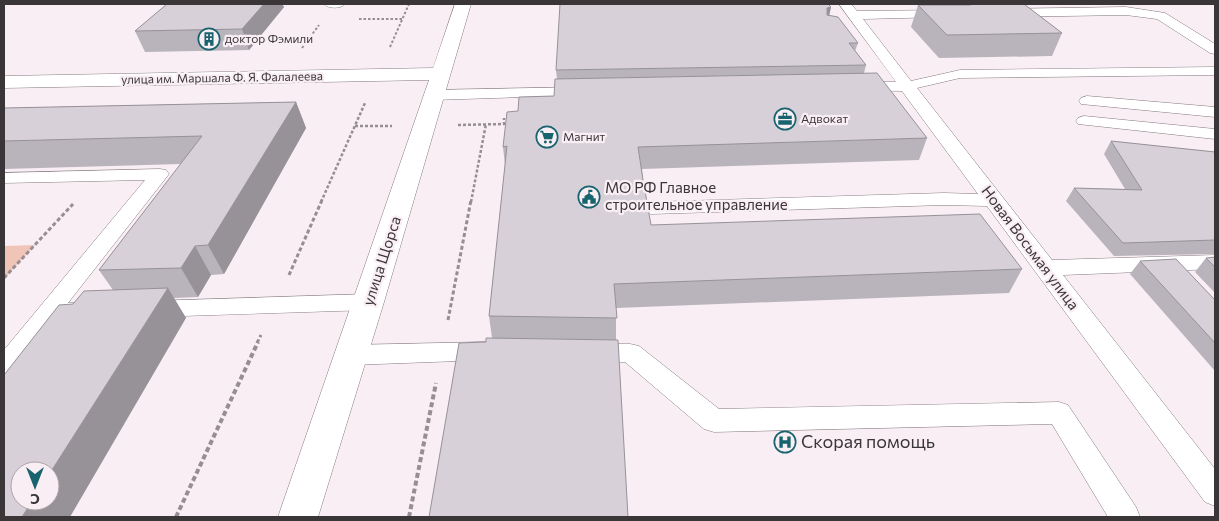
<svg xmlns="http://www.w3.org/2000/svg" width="1219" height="521" font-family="Commissioner,sans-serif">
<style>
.green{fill:#f0c5b8}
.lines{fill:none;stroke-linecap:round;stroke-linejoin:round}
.service-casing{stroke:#847a7f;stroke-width:1}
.minor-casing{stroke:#847a7f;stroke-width:1}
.path-far3{stroke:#968e92;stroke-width:2;stroke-dasharray:2.5 2;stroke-linecap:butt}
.path-far2{stroke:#968e92;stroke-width:2.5;stroke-dasharray:3 2;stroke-linecap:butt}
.path-far1{stroke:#968e92;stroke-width:3;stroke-dasharray:4 2.5;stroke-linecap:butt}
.path{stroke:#968e92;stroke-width:4;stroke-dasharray:5 3;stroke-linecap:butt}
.service{fill:#fff;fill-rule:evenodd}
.minor{fill:#fff;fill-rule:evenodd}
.wall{fill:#b9b3bb}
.shaded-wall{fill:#969298}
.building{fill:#d7d0d9;stroke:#969298}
.labels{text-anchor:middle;stroke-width:4.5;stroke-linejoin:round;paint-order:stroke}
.far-poi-label{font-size:12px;fill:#3a3638;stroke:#f9eef4;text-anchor:start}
.far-street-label{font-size:12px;fill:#3a3638;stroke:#f9eef4}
.poi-label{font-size:15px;fill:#3a3638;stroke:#f9eef4;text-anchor:start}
.street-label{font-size:15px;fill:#3a3638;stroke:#f9eef4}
.near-poi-label{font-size:18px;fill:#3a3638;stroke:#f9eef4;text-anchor:start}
</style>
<rect width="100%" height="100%" fill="#f9eef4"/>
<path class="green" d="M35 245 4 279V246Z"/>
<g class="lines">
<g class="service-casing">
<path id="service" d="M324 4H345C341 9 328 9 324 4Z
M839 4H851L857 11 947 10 949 13 947 16 943 17 863 19 911 81 960 70 1215 67V75L960 78 917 88 1052 260 1215 255V269L1063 275 1215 469V506L1205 502 987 206 944 205 651 214 644 212 641 208 644 204 651 202 944 193 978 194 902 91 853 90 850 87 853 84 858 82H896Z
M1126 7 1165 13 1215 44V54L1210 53 1157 19 1126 15 1006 17 1000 13 1006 9Z
M583 87 588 89 591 92 588 95 433 100 428 98 425 95 428 92 433 90Z
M1087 96 1215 107V117L1081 104 1079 101 1081 98Z
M1084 116 1215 129V139L1078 124 1076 121 1078 118Z
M160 169 166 170 169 174 68 303H83L91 305 95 311 91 317 83 319 54 320 13 375 4 378V350L145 180 4 183V173Z
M369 294 377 296 380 302 377 308 369 310 151 317 143 315 140 309 143 303 151 301Z
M486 342 495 344 498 351 495 358 486 360 351 365 342 362 339 355 342 348 351 345Z
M589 344H630L639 346 719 409 1059 402 1068 405 1136 507 1140 517H1108L1052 424 714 432 704 429 625 362H589L580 360 577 353 580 346Z"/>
</g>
<g class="minor-casing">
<path id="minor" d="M455 4H471L384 302 318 517H278L429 80 4 88V76L433 68Z"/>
</g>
<path class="path-far3" d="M359 19H403
M390 47 409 4
M302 48 319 25"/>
<path class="path-far2" d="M458 125 504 124V118
M355 126H392
M321 202 365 103
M471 202 486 124"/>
<path class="path-far1" d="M289 275 322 200
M4 278 73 204
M448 320 471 200
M257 343 261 335"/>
<path class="path" d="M176 517 258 342
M409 517 436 383"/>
<use href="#service" class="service"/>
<use href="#minor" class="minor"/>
</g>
<path class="wall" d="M167 4H282L284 7 249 50 145 52 135 31Z
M939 4H1024L1062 33 1052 56 939 58 911 27 918 5H940Z
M831 7 829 15 858 43 855 51 866 65 864 73 927 138 919 160 642 169 643 180V189L651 225 1022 269 1009 293 616 308V340L486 342 492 338 489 316 505 165 503 147 518 111 554 96 557 79 556 70Z
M296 102 306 128 224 274 211 275 198 297 174 298 186 318 73 304 113 290 99 270 181 164 4 169V108Z
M1111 141 1215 152V254L1114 256 1066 201 1074 188 1125 189 1104 154Z
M1215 257V293L1195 272 1206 258Z
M1140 261 1215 300V371L1130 274Z"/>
<path class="shaded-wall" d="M264 4H282L284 7 249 50 242 29Z
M831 7 828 21 827 8Z
M296 102 306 128 224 274 208 245Z
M643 180V203L640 185Z
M195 246 211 275 198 297 181 268Z
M168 288 186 318 70 517H22L32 501H50V473Z"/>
<path class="building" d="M167 4H264L242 29 135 31Z
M560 4H828L831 7 827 8V15L838 17 858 43H849L866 65 556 70Z
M970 4H1024L1062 33 947 35 918 5H971Z
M877 73 927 138 638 147 643 180 640 185 645 191 651 225 980 214 1022 269 614 284 617 318 489 316 507 146 503 147 507 112 518 111 519 97 554 96 555 79Z
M296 102 208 245 195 246 181 268 99 270 202 136 4 141V108Z
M1111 141 1215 152V240L1123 243 1074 188 1142 190Z
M1215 257V267L1206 258Z
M1176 259 1215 300V343L1140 261Z
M168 288 50 473V471H20V501H32L22 517H4V375L59 305 73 304 84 291Z
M486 338 618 340 628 517H429L459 343 486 342Z"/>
<defs>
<g id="building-ring" transform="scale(1.125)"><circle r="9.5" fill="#f9eef4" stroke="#17636e" stroke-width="1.5"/><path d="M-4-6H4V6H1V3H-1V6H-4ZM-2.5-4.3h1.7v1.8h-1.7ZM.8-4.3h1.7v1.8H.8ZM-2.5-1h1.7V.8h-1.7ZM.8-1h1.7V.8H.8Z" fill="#17636e"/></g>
<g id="office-ring" transform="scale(1.125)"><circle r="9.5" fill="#f9eef4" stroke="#17636e" stroke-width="1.5"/><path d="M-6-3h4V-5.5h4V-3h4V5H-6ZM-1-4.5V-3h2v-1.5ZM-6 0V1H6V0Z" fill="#17636e"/></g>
<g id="supermarket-ring" transform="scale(1.125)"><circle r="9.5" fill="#f9eef4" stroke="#17636e" stroke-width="1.5"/><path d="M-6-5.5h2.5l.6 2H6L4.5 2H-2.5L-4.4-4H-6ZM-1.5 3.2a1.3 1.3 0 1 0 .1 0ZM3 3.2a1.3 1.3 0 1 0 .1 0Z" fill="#17636e"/></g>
<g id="civic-ring" transform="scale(1.125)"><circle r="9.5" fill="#f9eef4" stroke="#17636e" stroke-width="1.5"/><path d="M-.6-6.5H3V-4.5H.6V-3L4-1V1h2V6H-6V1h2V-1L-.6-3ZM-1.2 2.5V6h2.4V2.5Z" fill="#17636e"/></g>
<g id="hospital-ring" transform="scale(1.125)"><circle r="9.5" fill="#f9eef4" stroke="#17636e" stroke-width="1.5"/><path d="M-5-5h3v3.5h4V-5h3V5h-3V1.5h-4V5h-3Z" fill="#17636e"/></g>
</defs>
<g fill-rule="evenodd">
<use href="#building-ring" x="209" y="39"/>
<use href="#office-ring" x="785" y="119"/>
<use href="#supermarket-ring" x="547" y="137"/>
<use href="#civic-ring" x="589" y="197"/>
<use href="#hospital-ring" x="785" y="442"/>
</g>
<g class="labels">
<g class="far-poi-label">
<text x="225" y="43">доктор Фэмили</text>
<text x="801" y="123">Адвокат</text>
<text x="563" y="141">Магнит</text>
</g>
<g class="far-street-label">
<text transform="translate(222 78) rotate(-1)" y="4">улица им. Маршала Ф. Я. Фалалеева</text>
</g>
<g class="poi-label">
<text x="605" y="193">МО РФ Главное<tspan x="605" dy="17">строительное управление</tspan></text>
</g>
<g class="street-label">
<text transform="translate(1030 248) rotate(53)" y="5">Новая Восьмая улица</text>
<text transform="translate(382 261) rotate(-72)" y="5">улица Щорса</text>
</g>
<g class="near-poi-label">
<text x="801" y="448">Скорая помощь</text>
</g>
</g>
<rect width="1219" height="521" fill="none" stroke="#3a3638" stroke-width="10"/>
<g transform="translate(35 486) rotate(180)"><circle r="24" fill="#f9eef4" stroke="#ada4a9"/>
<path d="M0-4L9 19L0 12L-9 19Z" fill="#17636e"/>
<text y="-8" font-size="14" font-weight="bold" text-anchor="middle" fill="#3a3638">С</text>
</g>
</svg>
